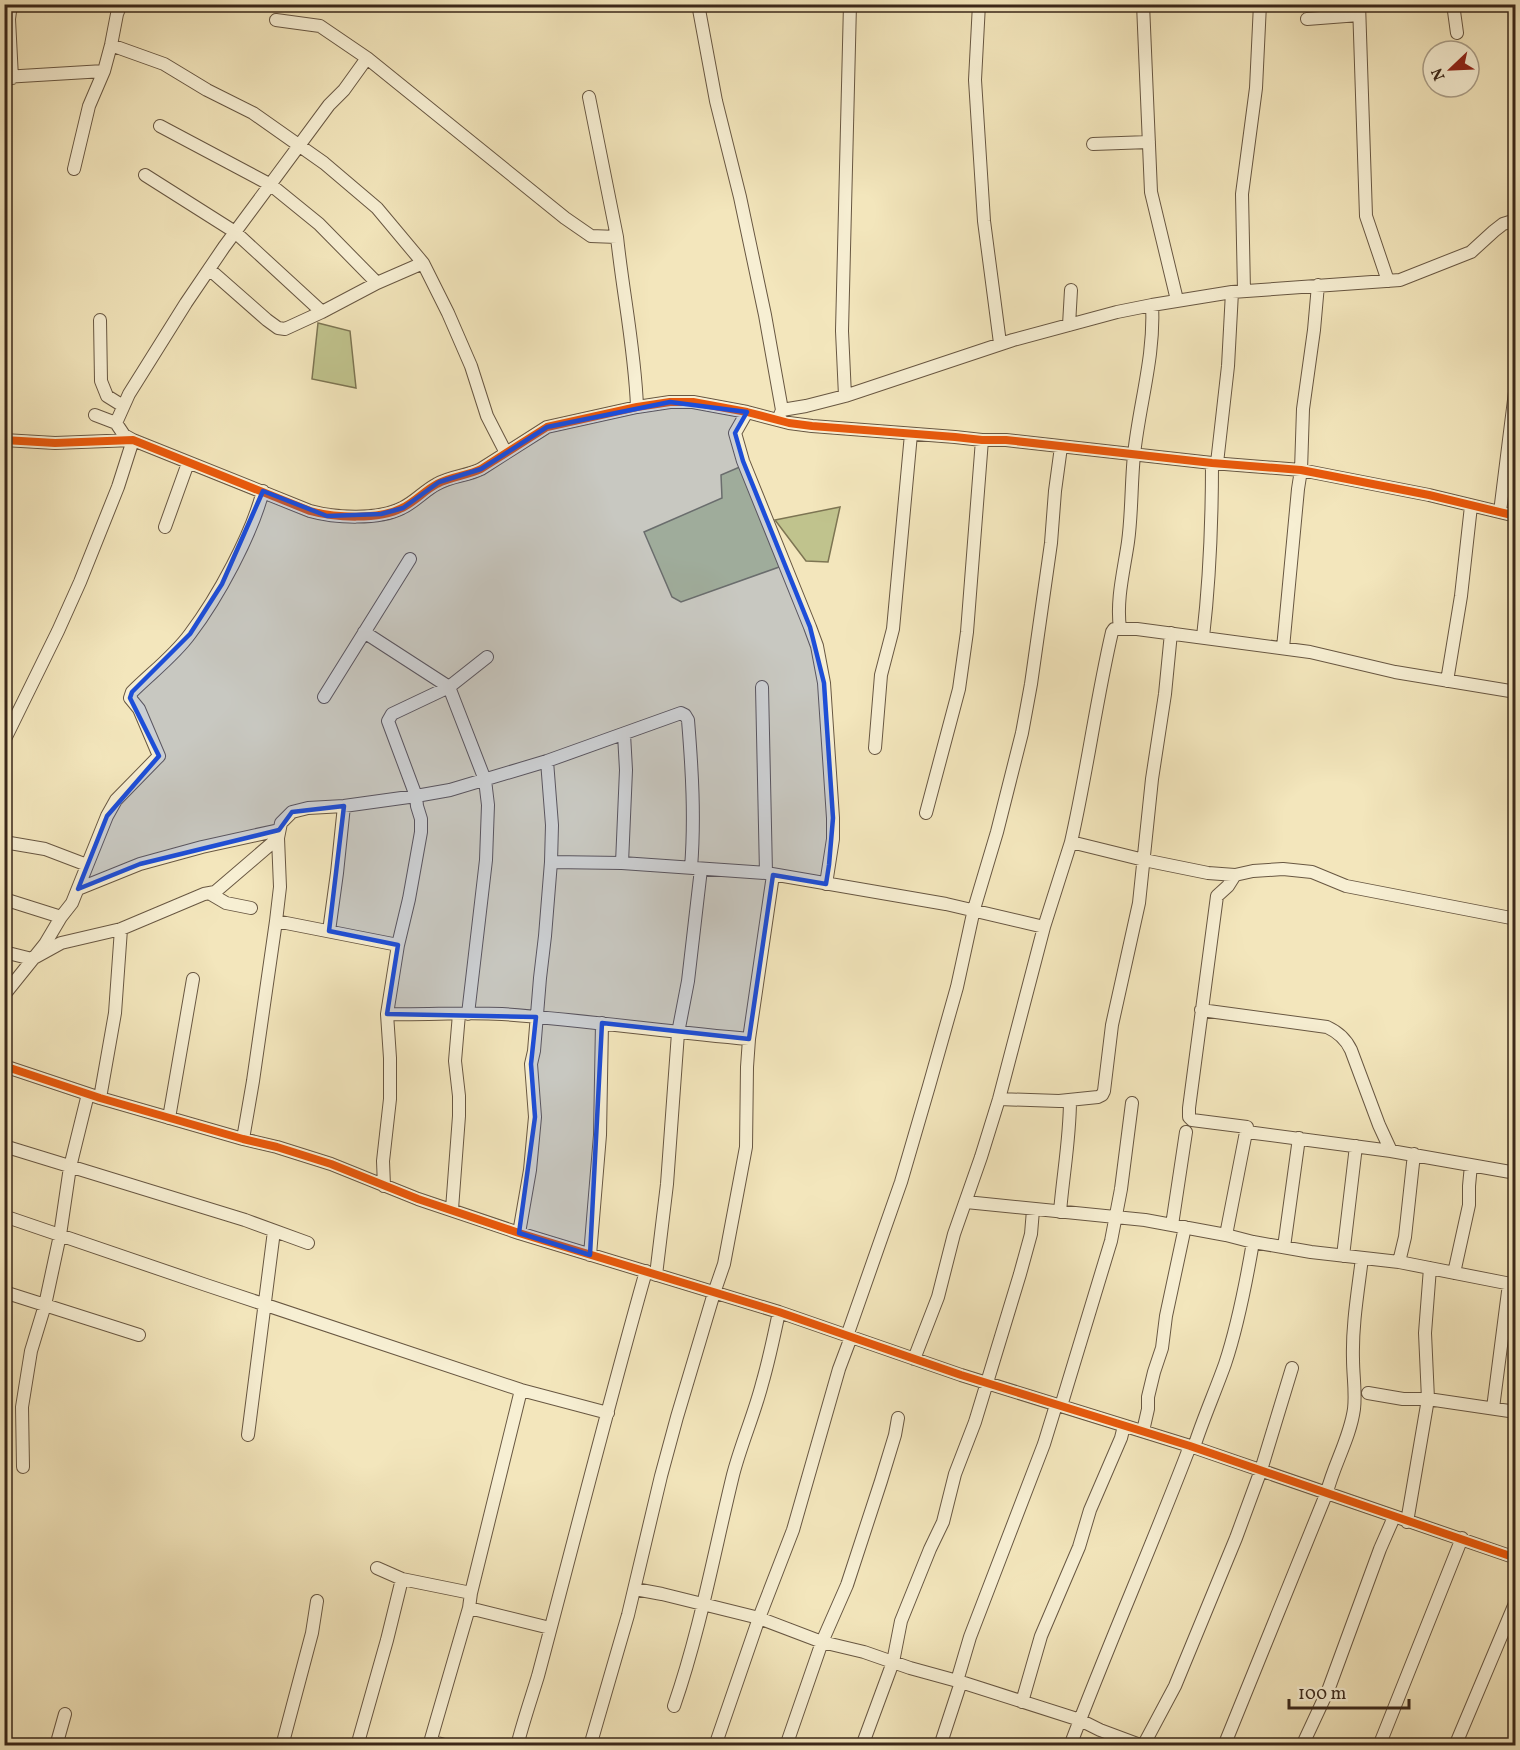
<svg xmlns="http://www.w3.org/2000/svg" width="1520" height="1750" font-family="Vollkorn,serif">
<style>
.green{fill:#c0c38d;stroke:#7d7553;stroke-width:1.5}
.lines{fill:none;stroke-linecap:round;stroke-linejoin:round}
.minor-casing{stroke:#685742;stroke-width:14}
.minor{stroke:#f7efd3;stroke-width:12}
.cycleway-casing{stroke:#f7efd3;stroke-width:11}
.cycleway{stroke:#e8590c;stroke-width:8}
.marked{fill:#1d4ed8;fill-opacity:0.2;stroke:#1d4ed8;stroke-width:4.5;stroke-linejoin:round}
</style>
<rect width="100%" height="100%" fill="#f3e6bc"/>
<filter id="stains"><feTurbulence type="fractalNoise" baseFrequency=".00333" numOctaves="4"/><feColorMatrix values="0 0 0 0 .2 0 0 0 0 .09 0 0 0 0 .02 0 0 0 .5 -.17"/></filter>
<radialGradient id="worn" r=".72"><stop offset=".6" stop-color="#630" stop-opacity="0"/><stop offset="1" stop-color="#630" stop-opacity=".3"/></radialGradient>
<path class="green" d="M318 323 350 331 356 388 312 379Z
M742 466 782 566 681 602 672 597 644 532 722 498 721 475Z
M840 507 828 562 806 561 775 520Z"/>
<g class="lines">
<g class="minor-casing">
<path id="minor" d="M11 4 9 19 12 78
M698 4 716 101 740 197 765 315 782 410
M979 4 975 80 984 221 1000 343
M1143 4 1151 192 1177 300
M1359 4 1366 216 1388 281
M1453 4 1457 33
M1307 19 1359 15
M276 20 320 26 367 58 565 218 591 236 617 237C623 294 635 350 637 407
M111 45 164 64 207 90 253 113 324 163 377 208 423 263 448 313 471 366 487 416 506 453
M4 77 104 71
M589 97 617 237
M160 126 271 185 319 224 377 283
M1093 144 1149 142
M74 169 89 106 104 71 111 45 117 14 121 4
M145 175 235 232 322 312
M209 269 267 320 278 328 285 329 322 312 377 283 423 263
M1244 291 1242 194 1256 88 1260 4
M100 320 101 381 107 396 123 406
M1069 325 1071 290
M845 396 842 331 850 4
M747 412 735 433 743 461 810 627 817 646 824 683 833 818V839L826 884
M778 420 782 410 806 406 845 396 1013 340 1117 312 1152 305 1232 292 1400 280 1471 252 1494 231 1503 224 1516 220
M116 423 129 394 186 303 224 247 329 105 344 90 367 58
M4 440 55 443 133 440 310 511C335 518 379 520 402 508 415 502 425 490 437 484 451 476 467 476 481 469L547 427 637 407 670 402H693L747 412 789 423 812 426 955 437 982 440H1006L1212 463 1301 470 1429 495 1516 516
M1217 463 1228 366 1232 292
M1500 512 1516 384
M165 527 188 463
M1120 628C1116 600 1124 570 1128 542 1132 513 1131 484 1134 455 1139 405 1155 356 1152 305
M364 632 449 687 485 780 488 805 486 860 468 1014
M1203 637C1210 577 1212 523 1212 463
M1283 648 1298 489 1301 470 1303 409 1314 330 1318 285
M1447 681 1461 596 1471 506
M762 687 766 873
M324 697 410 559
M4 741 58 631 80 582 118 487 133 440 124 435 116 423 95 415
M875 748 881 675 893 629 911 434
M926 813 959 689 967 632 982 440
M4 842 45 849 87 865
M1071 842C1087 772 1096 701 1112 632L1114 629H1137L1310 652 1395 672 1516 692
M551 862 622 863 766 873 946 904 1044 927
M622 863 626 770 624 734
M78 889 140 864 202 847 279 830
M209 893 226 903 251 908
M4 899 61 917
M276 921 398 945
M329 931 337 873 344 806
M4 952 32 959 61 943 121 929 204 894 215 892 278 838
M4 995 45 944 61 917 72 903 107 816 116 800 159 756 139 709 130 698 132 692C151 673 174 656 190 634 218 597 251 536 263 491
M1201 1010 1327 1027C1338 1032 1346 1039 1351 1050L1379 1125 1391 1151
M387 1014C426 1015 464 1012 502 1014 585 1020 667 1032 749 1039
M4 1066 100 1098 243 1139 277 1147 331 1164 418 1199 519 1233 779 1312 961 1375 1190 1446 1516 1558
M100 1098 115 1013 121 929
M999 1099 1059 1101 1098 1097 1102 1095 1104 1091 1112 1025 1139 903 1152 779 1165 694 1171 633
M169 1118 193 979
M1247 1132 1391 1151 1516 1173
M243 1139 253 1081 276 921 280 887 278 838 281 823 292 812 308 808 344 806 416 796 450 790 547 761 681 713 685 715 688 720C692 769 695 818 691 868
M4 1146 245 1220 308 1243
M384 1186 383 1161 390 1099V1058L387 1014 398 945 409 899 421 832V819L417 806 416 796 388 721 392 714 449 687 487 657
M966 1202 1145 1220 1226 1235 1253 1242 1311 1252 1399 1262 1516 1285
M452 1209 459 1116V1096L455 1061 459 1014
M1060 1212C1063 1175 1070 1138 1070 1100
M4 1216 206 1285 521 1390 608 1413
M1172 1225 1186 1132
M519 1233 530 1170 535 1117 531 1064 534 1051 540 978 545 936 551 862 552 825 547 761
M1226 1235 1247 1127 1192 1120 1189 1117V1108L1217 896 1228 886 1235 875
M1284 1247 1299 1138
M590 1255 600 1135 602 1023
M1343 1256 1356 1146
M1399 1262 1405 1237 1414 1154
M1454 1273 1469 1205V1186L1471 1165
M656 1275 667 1184 678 1033 688 981 701 869
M4 1292 139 1335
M847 1336 901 1182 929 1086 957 987 974 909 997 832 1022 733 1031 684 1051 543 1055 491 1061 447
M914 1359 938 1297 954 1234 981 1157 999 1099 1044 927 1071 842 1144 860 1208 873 1235 875 1253 871 1283 869 1312 872 1346 886 1516 919
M1368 1393 1403 1399H1428L1516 1412
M1061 1406 1111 1241 1121 1189 1132 1103
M1493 1408 1509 1284
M1143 1431 1148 1409V1397L1154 1372 1162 1348 1166 1316 1185 1227
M248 1435 274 1231
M1194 1447C1203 1419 1215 1392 1225 1364 1238 1325 1246 1283 1253 1242
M23 1467 22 1407 31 1351 45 1305 60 1235 70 1167 88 1094
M1407 1522 1428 1399 1425 1333 1430 1268
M377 1568 402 1579 471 1593
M635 1589 662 1594 759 1618 822 1642 864 1652 910 1668 961 1682 1080 1720 1100 1730 1143 1746
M469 1608 550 1628
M957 1681 970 1637 1044 1444 1056 1405
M1022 1702 1041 1636 1079 1547 1090 1510 1121 1438 1124 1426
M674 1706C700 1631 714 1553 733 1475 741 1444 754 1415 762 1384 769 1360 774 1336 779 1312
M430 1741 448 1746
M56 1746 65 1714
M282 1746 312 1633 317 1601
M357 1746 387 1640 402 1579
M429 1746 469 1608 471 1593 521 1390
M517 1746C523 1722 531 1699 538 1676 574 1541 608 1405 646 1271
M590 1746 628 1615 661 1476 677 1417 714 1293 724 1264 746 1147 747 1067 749 1039 773 875
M715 1746 759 1618 793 1530 839 1369 851 1337
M786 1746 822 1642 847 1585 881 1481 895 1435 898 1418
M862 1746 893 1662 901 1621 930 1549 943 1522 955 1474 975 1422 1020 1274 1031 1234 1033 1210
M940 1746 961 1682
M1070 1746C1108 1645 1152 1546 1190 1446
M1143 1746 1175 1686 1236 1538 1261 1470 1292 1368
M1224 1746 1327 1492C1334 1464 1350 1438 1354 1409 1356 1392 1353 1376 1353 1359 1352 1325 1358 1291 1362 1258
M1302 1746 1329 1688 1380 1549 1394 1517
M1379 1746 1462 1538
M1455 1746 1516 1601"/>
</g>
<use href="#minor" class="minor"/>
<g class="cycleway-casing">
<path id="cycleway" d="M4 440 55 443 133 440 310 511C335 518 379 520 402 508 415 502 425 490 437 484 451 476 467 476 481 469L547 427 637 407 670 402H693L747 412 789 423 812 426 955 437 982 440H1006L1212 463 1301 470 1429 495 1516 516
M4 1066 100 1098 243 1139 277 1147 331 1164 418 1199 519 1233 779 1312 961 1375 1190 1446 1516 1558"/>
</g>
<use href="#cycleway" class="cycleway"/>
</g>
<path class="marked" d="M670 402 747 412 735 433 743 461 810 627 824 683 833 818 829 865 826 884 773 875 749 1039 602 1023 590 1255 519 1233 535 1117 531 1064 536 1017 387 1014 398 945 329 931 344 806 292 812 279 830 140 864 78 889 107 816 159 756 130 698 132 692 190 634 222 584 263 491 327 516 381 514 403 508 439 482 481 469 547 427Z"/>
<rect width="1520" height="1750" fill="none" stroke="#f3e6bc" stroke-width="24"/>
<rect x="6" y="6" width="1508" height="1738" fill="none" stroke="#3a2719" stroke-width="3"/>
<rect x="12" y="12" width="1496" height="1726" fill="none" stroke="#3a2719" stroke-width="1.5"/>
<g transform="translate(1451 69) rotate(247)"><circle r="28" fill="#f7efd3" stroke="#ab9f89" stroke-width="1.5"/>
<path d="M0-4.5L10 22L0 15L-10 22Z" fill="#8f2418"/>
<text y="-9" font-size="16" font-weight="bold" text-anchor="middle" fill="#3a2719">N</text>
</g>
<path d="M1289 1699v9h120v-9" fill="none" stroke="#3a2719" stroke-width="3"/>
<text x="1298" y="1699" font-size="18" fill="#3a2719" stroke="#f7efd3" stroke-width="4.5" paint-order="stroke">100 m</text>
<rect width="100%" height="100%" filter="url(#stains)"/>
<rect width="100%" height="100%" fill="url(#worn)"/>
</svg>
